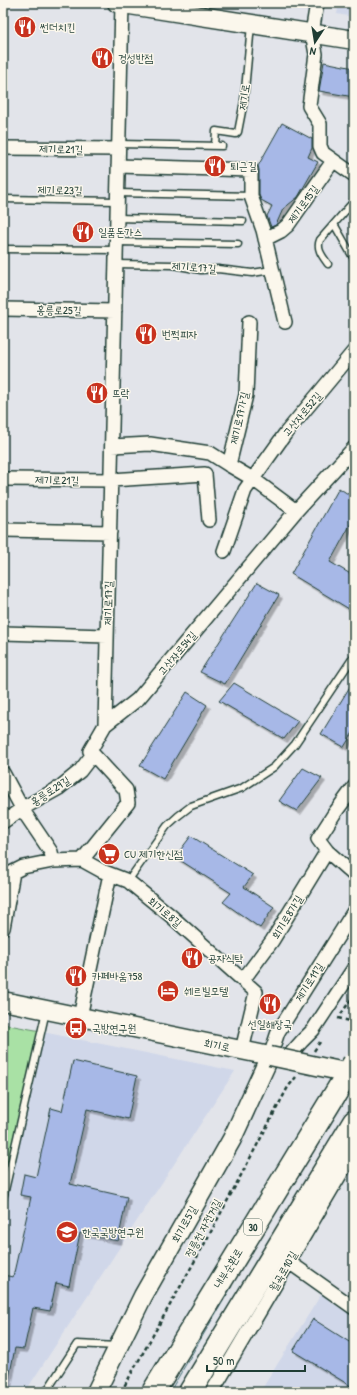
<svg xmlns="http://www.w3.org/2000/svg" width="357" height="1395" font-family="'Patrick Hand','Poor Story',sans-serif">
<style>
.built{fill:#d0d7e9}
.grass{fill:#a9e1a5;stroke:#648f6c}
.pier{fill:#e2e4ea}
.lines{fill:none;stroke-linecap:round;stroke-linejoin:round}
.shore{stroke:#49767c;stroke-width:1}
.building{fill:#a7b8e7;stroke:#1f3d34;filter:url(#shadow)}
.lane-casing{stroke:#1f3d34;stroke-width:9}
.street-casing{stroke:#1f3d34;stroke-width:16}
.secondary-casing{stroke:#1f3d34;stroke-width:21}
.highway-casing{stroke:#1f3d34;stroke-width:25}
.path{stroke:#1f3d34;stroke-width:2.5;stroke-dasharray:4 3;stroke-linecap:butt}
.lane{stroke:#fbf7ec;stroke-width:6}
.street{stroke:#fbf7ec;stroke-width:13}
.secondary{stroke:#fbf7ec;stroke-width:18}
.highway{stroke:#fbf7ec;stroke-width:22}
.secondary-bridge-casing{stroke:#1f3d34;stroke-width:21;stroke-linecap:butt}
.highway-bridge-casing{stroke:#1f3d34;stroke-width:25;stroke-linecap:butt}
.secondary-bridge{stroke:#fbf7ec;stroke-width:18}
.highway-bridge{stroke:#fbf7ec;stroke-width:22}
.labels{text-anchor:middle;stroke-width:3;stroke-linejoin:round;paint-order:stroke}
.shield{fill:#fbf7ec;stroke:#61756b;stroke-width:1}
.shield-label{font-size:10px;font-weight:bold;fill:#1f3d34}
.poi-label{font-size:11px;fill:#1f3d34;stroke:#fbf7ec;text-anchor:start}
.street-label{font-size:11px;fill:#1f3d34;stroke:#fbf7ec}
</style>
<defs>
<filter id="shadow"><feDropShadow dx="3.5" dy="3.5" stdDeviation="0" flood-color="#0004"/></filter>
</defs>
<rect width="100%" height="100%" fill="#e2e4ea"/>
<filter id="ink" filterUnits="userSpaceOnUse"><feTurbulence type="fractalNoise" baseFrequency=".025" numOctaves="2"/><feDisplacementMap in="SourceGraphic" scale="8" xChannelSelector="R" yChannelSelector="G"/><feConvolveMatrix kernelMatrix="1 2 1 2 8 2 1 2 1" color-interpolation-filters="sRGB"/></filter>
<g filter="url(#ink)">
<path class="built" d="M339 3H354V17L337 14Z
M3 1024 235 1071 25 1392H3Z
M322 1293 328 1295 329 1301 354 1317V1392H260Z"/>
<path class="grass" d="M3 1024 41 1031 3 1192Z"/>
<path class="pier" d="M354 1064V1098L246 1273 177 1392H156Z"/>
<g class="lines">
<path class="shore" d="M171 1392 172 1388 232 1286"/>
</g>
<path class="building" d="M324 62 354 68V97L319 91Z
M282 123 312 139V148L308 157 318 162 298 197 283 209 276 225 271 227 267 216 272 206 261 200 259 195V170L258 166Z
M339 488 354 498V518L330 562 354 576V612L291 574Z
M257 583 279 595 225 684 200 672Z
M354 680V731L344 747 321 734Z
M234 683 298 721 284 739 219 701Z
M187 692 207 705 163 779 140 766Z
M303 768 322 778 297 811 279 801Z
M191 836 253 875 244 887 274 907 260 928 223 902 231 893 175 857Z
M73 1061 137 1076 128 1119 87 1109 70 1184 127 1197 118 1241 80 1233 69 1286 56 1283 50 1311 33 1308 24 1349 15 1348 8 1383H3V1275L13 1277 31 1197 20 1195 24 1174 36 1177 51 1108 62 1111Z
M313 1319 354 1345V1388L293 1351Z"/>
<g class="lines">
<g class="lane-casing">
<path id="lane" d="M119 144 222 146
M215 145 216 131 236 134 238 132 244 101 251 25
M118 193 251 196
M3 199 117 201
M117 218 243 221
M334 224 354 259
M116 242 238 244
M3 249 116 250
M116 264 173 265 201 270 218 269 252 273 272 270
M328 264C323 257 316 249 320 240L354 201
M128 881 167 826 178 816 191 806 242 788 274 767 295 744 354 656
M3 1199 46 1011
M46 1392 77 1344 117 1346"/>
</g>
<g class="street-casing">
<path id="street" d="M317 3 312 33 316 54 309 106 320 124V146L323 153 354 175
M3 148 118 149
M118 166 251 170V196L263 230 285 322
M265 239 281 231 288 225 333 161
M3 309 115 311
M112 446 150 444 210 453 229 465 253 479 296 511
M229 465 246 395 249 322
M3 479 111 480 205 474 209 520
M3 530 110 532
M224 551 245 490 285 434 354 351
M3 633 107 636
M105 725 122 4
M3 773 24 812 51 852 53 861
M354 787 334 814 318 839 327 851 354 875
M3 822 23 808 59 788 80 771 93 754
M82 860 128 803 126 790 90 751 105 725 138 699 296 511 354 448
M3 877 23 867 53 861 82 860 102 871 128 881 171 916 256 992 242 1050
M3 928 13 872
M243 980 272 941 327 851
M80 1017 110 874
M270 1056 278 1032 354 911
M286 1059 302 1041 313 1030 354 968
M289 1262 354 1308
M212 1392 354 1151"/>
</g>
<g class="secondary-casing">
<path id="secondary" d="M117 3 354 40
M3 1001 270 1056 232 1139 143 1296 96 1392"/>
</g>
<g class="highway-casing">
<path id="highway" d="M190 1392 354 1122"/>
</g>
<path class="path" d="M341 1014 354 995
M338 1018 354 1022
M314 1051 320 1042
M212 1203 221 1213
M121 1392 206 1241 288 1087 296 1077"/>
<use href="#lane" class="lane"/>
<use href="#street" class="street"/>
<use href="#secondary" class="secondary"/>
<use href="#highway" class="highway"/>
<g class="secondary-bridge-casing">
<path id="secondary-bridge" d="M270 1056 354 1074"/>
</g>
<g class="highway-bridge-casing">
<path id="highway-bridge" d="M153 1392 354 1063"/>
</g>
<use href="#secondary-bridge" class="secondary-bridge"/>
<use href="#highway-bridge" class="highway-bridge"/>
</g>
</g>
<defs>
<g id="restaurant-disc" transform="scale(1.15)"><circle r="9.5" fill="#c8321e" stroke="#fbf7ec"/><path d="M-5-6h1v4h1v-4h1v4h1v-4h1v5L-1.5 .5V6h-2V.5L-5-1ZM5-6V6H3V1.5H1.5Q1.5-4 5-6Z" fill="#fff"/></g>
<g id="supermarket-disc" transform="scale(1.15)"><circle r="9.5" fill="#c8321e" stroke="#fbf7ec"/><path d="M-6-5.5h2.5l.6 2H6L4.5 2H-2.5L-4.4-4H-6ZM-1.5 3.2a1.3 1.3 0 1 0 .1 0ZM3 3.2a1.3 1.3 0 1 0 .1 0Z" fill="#fff"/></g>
<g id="hotel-disc" transform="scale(1.15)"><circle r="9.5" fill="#c8321e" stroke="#fbf7ec"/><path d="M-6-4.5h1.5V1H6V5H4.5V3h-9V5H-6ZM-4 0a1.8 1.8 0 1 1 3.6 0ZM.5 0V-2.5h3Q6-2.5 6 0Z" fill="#fff"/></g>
<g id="bus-disc" transform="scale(1.15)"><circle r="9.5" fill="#c8321e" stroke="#fbf7ec"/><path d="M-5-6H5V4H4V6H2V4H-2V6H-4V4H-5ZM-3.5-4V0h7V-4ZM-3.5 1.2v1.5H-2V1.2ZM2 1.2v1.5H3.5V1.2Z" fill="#fff"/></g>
<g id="university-disc" transform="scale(1.15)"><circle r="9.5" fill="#c8321e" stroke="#fbf7ec"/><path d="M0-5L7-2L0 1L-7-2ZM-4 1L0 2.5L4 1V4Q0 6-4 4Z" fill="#fff"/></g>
</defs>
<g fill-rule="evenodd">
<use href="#restaurant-disc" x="25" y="27"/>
<use href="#restaurant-disc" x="102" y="58"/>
<use href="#restaurant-disc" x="215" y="166"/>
<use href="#restaurant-disc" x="83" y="232"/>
<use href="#restaurant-disc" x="146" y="334"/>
<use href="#restaurant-disc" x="97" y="393"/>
<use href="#supermarket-disc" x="109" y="854"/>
<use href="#restaurant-disc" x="192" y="958"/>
<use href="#restaurant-disc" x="76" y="976"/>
<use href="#hotel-disc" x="168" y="991"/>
<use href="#restaurant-disc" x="270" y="1004"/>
<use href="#bus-disc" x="76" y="1028"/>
<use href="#university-disc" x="67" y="1232"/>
</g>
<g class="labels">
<rect class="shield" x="244" y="1219" width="18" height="16" rx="3"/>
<g class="shield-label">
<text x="253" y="1231">30</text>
</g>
<g class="poi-label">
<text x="40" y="31">썬더치킨</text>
<text x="118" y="62">경성반점</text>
<text x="230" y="170">퇴근길</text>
<text x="98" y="236">일품돈가스</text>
<text x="162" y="338">번쩍피자</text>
<text x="112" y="397">뜨락</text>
<text x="124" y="858">CU 제기한신점</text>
<text x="208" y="962">공자식탁</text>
<text x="92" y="980">카페바움758</text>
<text x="184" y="995">쉐르빌모텔</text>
<text x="270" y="1028" text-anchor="middle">선일해장국</text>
<text x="92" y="1032">국방연구원</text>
<text x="82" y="1236">한국국방연구원</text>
</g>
<g class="street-label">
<text transform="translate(244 97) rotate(-82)" y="4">제기로</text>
<text transform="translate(61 149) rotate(1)" y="4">제기로21길</text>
<text transform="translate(60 190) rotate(1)" y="4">제기로23길</text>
<text transform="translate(303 204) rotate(-54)" y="4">제기로15길</text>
<text transform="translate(194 267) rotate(4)" y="4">제기로17길</text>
<text transform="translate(59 310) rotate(1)" y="4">홍릉로25길</text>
<text transform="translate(302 414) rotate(-50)" y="4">고산자로52길</text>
<text transform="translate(239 418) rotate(-78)" y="4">제기로17가길</text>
<text transform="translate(57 480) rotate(1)" y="4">제기로21길</text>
<text transform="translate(108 603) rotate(-89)" y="4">제기로17길</text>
<text transform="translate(177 653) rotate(-50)" y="4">고산자로54길</text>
<text transform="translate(50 791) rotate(-33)" y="4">홍릉로29길</text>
<text transform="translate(165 912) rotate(40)" y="4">회기로8길</text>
<text transform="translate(287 917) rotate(-59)" y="4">회기로8가길</text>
<text transform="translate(309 982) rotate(-58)" y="4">제기로11길</text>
<text transform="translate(217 1045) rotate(12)" y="4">회기로</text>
<text transform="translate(184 1224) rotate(-61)" y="4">회기로5길</text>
<text transform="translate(203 1228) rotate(-62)" y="4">정릉천 자전거길</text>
<text transform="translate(228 1268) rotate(-59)" y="4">내부순환로</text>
<text transform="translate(283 1271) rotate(-60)" y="4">월곡로10길</text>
</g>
</g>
<rect width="357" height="1395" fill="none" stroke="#fbf7ec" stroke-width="16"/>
<rect x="8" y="8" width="341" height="1379" fill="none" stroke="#1f3d34" stroke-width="1.5" filter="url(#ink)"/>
<g transform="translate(315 42) rotate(192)" stroke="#fbf7ec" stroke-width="3" paint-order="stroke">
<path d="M0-3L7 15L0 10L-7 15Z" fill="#1f3d34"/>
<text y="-6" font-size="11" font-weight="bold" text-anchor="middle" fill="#1f3d34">N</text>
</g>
<path d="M207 1365v6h98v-6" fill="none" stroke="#1f3d34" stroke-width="2"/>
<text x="213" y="1365" font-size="12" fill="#1f3d34" stroke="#fbf7ec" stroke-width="3" paint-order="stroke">50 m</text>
</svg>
